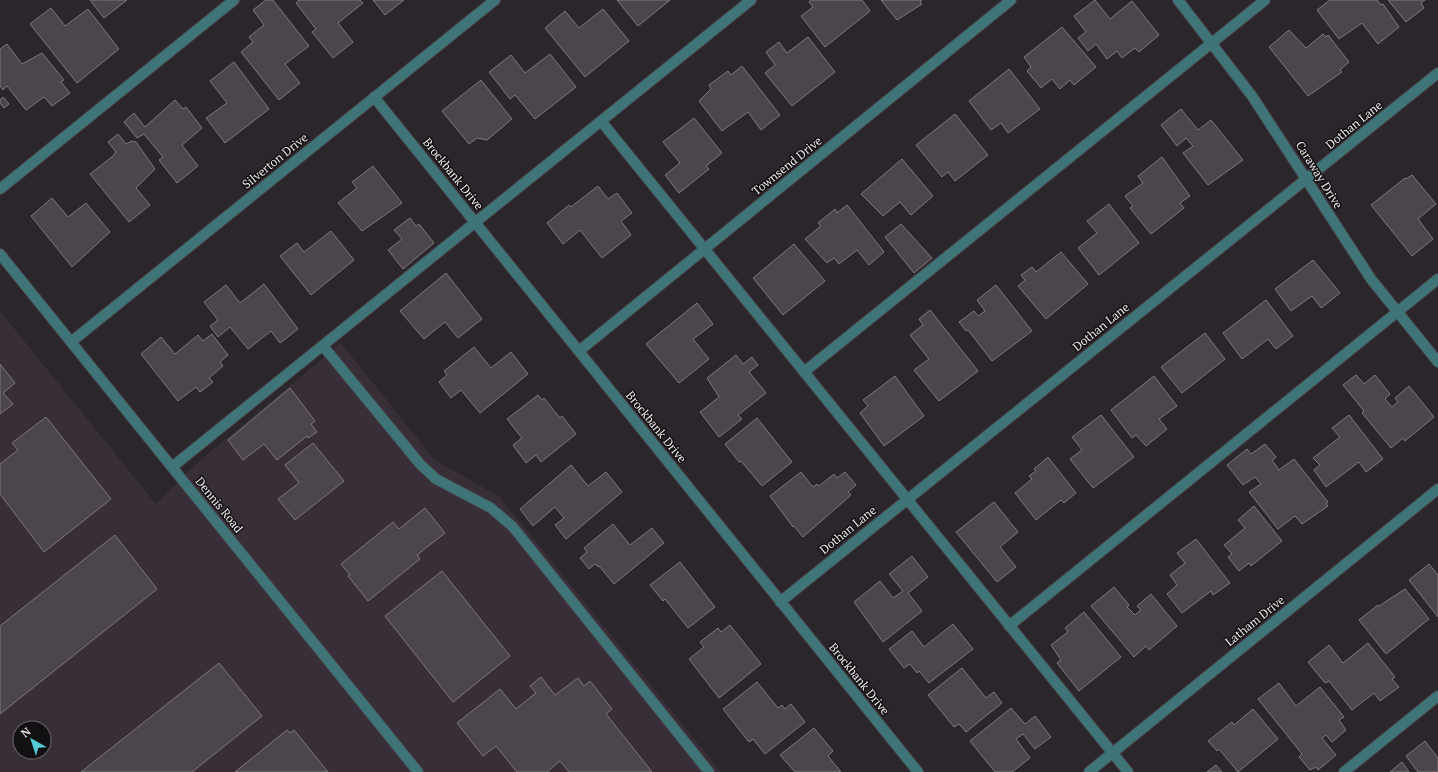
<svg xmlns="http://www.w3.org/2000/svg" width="1438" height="772" font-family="'PT Serif',serif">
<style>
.built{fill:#382e38;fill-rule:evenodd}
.building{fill:#4c464c;stroke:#7e787e}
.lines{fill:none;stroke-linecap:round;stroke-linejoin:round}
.minor-casing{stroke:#464146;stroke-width:12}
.minor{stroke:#3f7478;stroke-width:10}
.labels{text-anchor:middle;stroke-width:3;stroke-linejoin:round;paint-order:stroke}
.street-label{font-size:12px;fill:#ede9ec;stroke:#121012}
</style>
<rect width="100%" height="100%" fill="#2b262b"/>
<path class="built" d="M0 311 156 504 198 462 341 343 435 460 500 497 721 772H0ZM20 728H44V752H20Z"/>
<path class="building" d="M90 0H127L104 18Z
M266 0H273L309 46 285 64 300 83 279 100 241 52 253 42 249 37 264 25 253 10Z
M299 0H360L363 3 338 23 353 42 333 58 312 32 316 29 296 3Z
M373 0H404L385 15Z
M617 0H670L638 26Z
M811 0H862L870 11 825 47 801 16 813 7 809 2Z
M881 0H922L920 2 922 4 897 20Z
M1095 0 1110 19 1132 1 1159 35 1139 52 1135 48 1122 58 1117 51 1107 59 1096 44 1088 51 1078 38 1086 32 1074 16Z
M1330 0H1377L1381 5 1383 4 1399 27 1378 44 1362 23 1339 39 1317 10Z
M1388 0H1425L1421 3 1424 8 1406 22Z
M51 8 65 26 88 9 119 49 77 83 30 24Z
M603 9 629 41 585 77 545 28 565 11 579 28Z
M1062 27 1096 67 1074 85 1070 80 1060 89 1052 79 1041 88 1027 71 1031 67 1024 57Z
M1289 30 1306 48 1323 34 1326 37 1328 35 1349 62 1340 70 1342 72 1308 96 1269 47Z
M808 37 835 72 792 106 765 73 775 65 766 52 779 42 787 53Z
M7 44 22 64 42 53 64 80 61 82 70 93 52 106 44 97 26 110 7 86 3 90 0 86V49Z
M550 54 576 87 535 119 515 95 510 99 489 72 511 55 525 73Z
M234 62 269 109 225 143 206 118 227 103 210 81Z
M742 66 780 115 761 130 748 112 722 131 699 101 711 89 709 85 728 71 731 75Z
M1009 69 1040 109 1008 133 1001 123 991 130 969 101Z
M481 80 512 119 487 140 477 138 469 144 442 111Z
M3 97 9 104 4 108 0 103V100Z
M175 100 183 109 186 107 202 128 182 145 198 166 177 183 159 160 163 157 144 134 137 138 124 122 134 113 145 127Z
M1181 109 1198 130 1211 120 1243 160 1208 185 1183 153 1193 146 1186 138 1177 146 1161 125Z
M955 114 988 155 955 181 948 172 942 177 916 145Z
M694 118 722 153 706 166 709 169 679 193 665 175 680 163 663 142Z
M118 134 126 144 132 141 136 142 155 169 136 188 150 205 129 222 90 174 113 156 116 152 108 142Z
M1162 157 1190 196 1180 203 1184 208 1151 234 1130 208 1133 206 1125 196 1143 183 1138 176Z
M902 159 933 196 911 215 900 202 883 216 861 194Z
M373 166 402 203 362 231 338 203 357 188 352 182Z
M1412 175 1436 204 1418 219 1433 239 1412 256 1371 205 1405 178 1406 179Z
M598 186 608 199 617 193 632 213 621 221 631 235 602 258 580 230 563 244 547 223 569 205 571 207Z
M52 198 68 217 86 203 110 232 72 267 31 216Z
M1109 204 1139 243 1099 275 1078 248 1097 233 1087 221Z
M847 205 884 252 869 265 857 250 839 264 834 258 827 263 805 239 821 226 818 223 835 209 837 213Z
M410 218 416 226 419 224 434 243 403 269 388 250 402 239 394 230Z
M901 224 932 258 914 273 885 237Z
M331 231 354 260 311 295 280 256 297 243 304 252Z
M794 244 825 281 783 315 753 278Z
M1061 252 1088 284 1046 319 1018 286 1025 280 1021 275 1032 267 1036 272Z
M1313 260 1340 293 1321 308 1312 296 1291 311 1275 289Z
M446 273 482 319 458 338 445 322 424 339 400 311Z
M264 284 298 329 280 343 271 331 248 349 230 327 218 337 210 326 218 320 204 302 226 285 240 303Z
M996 285 1032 331 992 361 968 330 966 331 959 322 974 311 978 316 985 311 977 300Z
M1266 300 1293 336 1276 349 1268 339 1242 359 1223 333Z
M697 303 713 324 693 339 709 359 679 383 646 344Z
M930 310 978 371 939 401 914 370 929 359 910 335 923 325 919 319Z
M1205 333 1225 359 1182 393 1161 367Z
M212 334 228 355 220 362 223 366 209 378 213 382 200 392 196 387 178 401 141 354 161 337 175 354 198 335 203 341Z
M474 347 491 368 511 352 528 374 480 413 461 390 451 398 439 382 447 375 444 371Z
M736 355 743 364 752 357 758 365 749 372 766 393 738 415 742 419 719 437 700 412 719 397 707 378Z
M0 364 15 383 3 393 13 404 0 414Z
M1356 375 1364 384 1375 375 1390 394 1385 399 1392 407 1398 402 1395 398 1409 386 1434 417 1405 441 1403 438 1391 448 1362 413 1364 411 1343 385Z
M895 376 924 416 884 446 860 413 868 406 863 400Z
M1154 376 1177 406 1159 419 1167 429 1146 446 1136 435 1132 438 1111 410Z
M290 388 315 421 311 424 317 432 308 438 307 436 277 460 264 444 243 460 228 440Z
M538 395 542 400 544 398 560 418 562 416 576 434 541 462 536 455 526 463 513 445 522 438 507 419Z
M1101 415 1134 457 1093 488 1070 459 1082 450 1072 437Z
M1349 415 1383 459 1366 472 1359 462 1326 487 1314 470 1320 465 1313 458 1340 437 1332 428Z
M46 417 111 499 44 552 0 494V464L18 450 12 443Z
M757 418 792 462 762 486 741 461 739 462 725 444Z
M313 443 344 481 295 520 278 499 299 483 285 465Z
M1265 444 1276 457 1272 460 1279 470 1294 459 1328 502 1326 504 1328 506 1302 524 1295 516 1278 529 1249 492 1261 484 1255 477 1243 485 1227 465 1247 449 1251 454Z
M1048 457 1076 493 1064 503 1061 500 1036 520 1015 493 1032 479 1029 476 1036 471 1034 469Z
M571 465 588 486 606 472 622 492 566 539 555 525 564 518 555 507 533 526 520 509Z
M801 472 813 487 817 484 819 486 834 474 837 478 845 472 856 485 848 492 851 495 803 537 794 526 793 527 770 496Z
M994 502 1018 532 1000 547 1016 567 997 582 956 532Z
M1254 506 1282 541 1251 566 1249 563 1239 571 1228 557 1232 554 1224 545 1245 528 1238 520Z
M425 508 445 533 417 555 420 559 368 601 348 576 350 575 341 564 393 522 399 529Z
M613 524 630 545 652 528 664 543 614 584 599 566 598 567 595 564 589 569 580 558 587 552 584 548Z
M115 535 157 589 0 714V626Z
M1196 539 1230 583 1213 595 1211 591 1182 613 1167 594 1177 585 1170 575 1185 563 1177 553Z
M912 556 928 577 908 593 922 611 883 642 854 602 880 581 893 598 903 591 889 574Z
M680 562 715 607 688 628 665 599 663 601 650 585Z
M1429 564 1438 575V617L1409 580Z
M442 571 510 656 453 702 385 616Z
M1114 587 1129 605 1127 607 1135 615 1141 610 1137 606 1151 594 1177 626 1149 650 1146 646 1134 657 1091 606Z
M1405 589 1429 619 1386 654 1359 620 1378 605 1379 606Z
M1084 612 1121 657 1079 691 1057 663 1061 660 1051 645 1068 632 1065 628Z
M953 624 973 649 929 683 919 671 917 673 910 664 904 668 889 649 912 631 924 647Z
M730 625 761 664 719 698 689 659 704 647 700 642 718 628 721 632Z
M1368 643 1395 677 1392 679 1399 687 1380 701 1374 693 1352 710 1329 681 1325 683 1308 662 1329 645 1343 663Z
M219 663 262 716 192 772H81Z
M962 668 986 698 994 692 1002 703 966 732 959 724 954 727 928 695Z
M541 677 555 695 578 678 584 686 590 681 612 709 606 714 652 772H569L560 761 547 772H517L496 746 483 756 457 723 500 689 516 709 536 693 530 686Z
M757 682 778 708 782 705 785 709 791 704 805 722 765 754 753 739 749 742 723 709Z
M1279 683 1296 706 1320 687 1344 717 1339 720 1346 730 1332 742 1326 735 1322 738 1336 755 1318 770 1316 767 1310 770 1299 757 1302 754 1258 699Z
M1011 708 1025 724 1035 716 1051 737 1035 749 1023 734 1016 739 1030 758 1012 772H995L970 741Z
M1253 709 1278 739 1238 772 1219 749 1217 751 1208 741 1232 722 1234 725Z
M814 728 833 751 828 756 841 772H795L780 755Z
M287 730 290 733 294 730 328 772H235Z
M1425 741 1438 758V772H1418L1406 756Z
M1402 762 1409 772H1390Z
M1216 765 1222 772H1207Z"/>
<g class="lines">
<g class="minor-casing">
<path id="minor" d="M1178 0 1252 96 1371 279 1438 362
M374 97 918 772
M601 121 1128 772
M0 189 234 0
M0 254 418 772
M71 342 495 0
M323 346 420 464 436 479 491 508 513 527 709 772
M579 351 1011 0
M804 372 1265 0
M172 467 751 0
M780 602 1438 73
M1009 626 1438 279
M1089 772 1438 489
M1344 772 1438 696"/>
</g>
<use href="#minor" class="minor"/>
</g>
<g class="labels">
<g class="street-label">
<text transform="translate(1354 125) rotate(-39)" y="4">Dothan Lane</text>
<text transform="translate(275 161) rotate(-39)" y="4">Silverton Drive</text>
<text transform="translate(787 166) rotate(-39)" y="4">Townsend Drive</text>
<text transform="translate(453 174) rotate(51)" y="4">Brockbank Drive</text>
<text transform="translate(1319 175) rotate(58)" y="4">Caraway Drive</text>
<text transform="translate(1101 327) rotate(-39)" y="4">Dothan Lane</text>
<text transform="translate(656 427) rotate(51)" y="4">Brockbank Drive</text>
<text transform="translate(219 505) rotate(51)" y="4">Dennis Road</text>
<text transform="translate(848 530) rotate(-39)" y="4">Dothan Lane</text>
<text transform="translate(1255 621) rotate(-39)" y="4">Latham Drive</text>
<text transform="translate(859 679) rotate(51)" y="4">Brockbank Drive</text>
</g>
</g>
<g transform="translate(32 740) rotate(321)"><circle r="19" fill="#121012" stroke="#6a6769"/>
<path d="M0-3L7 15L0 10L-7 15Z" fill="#52ccd6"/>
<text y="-6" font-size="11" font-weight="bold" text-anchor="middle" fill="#ede9ec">N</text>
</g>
</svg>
